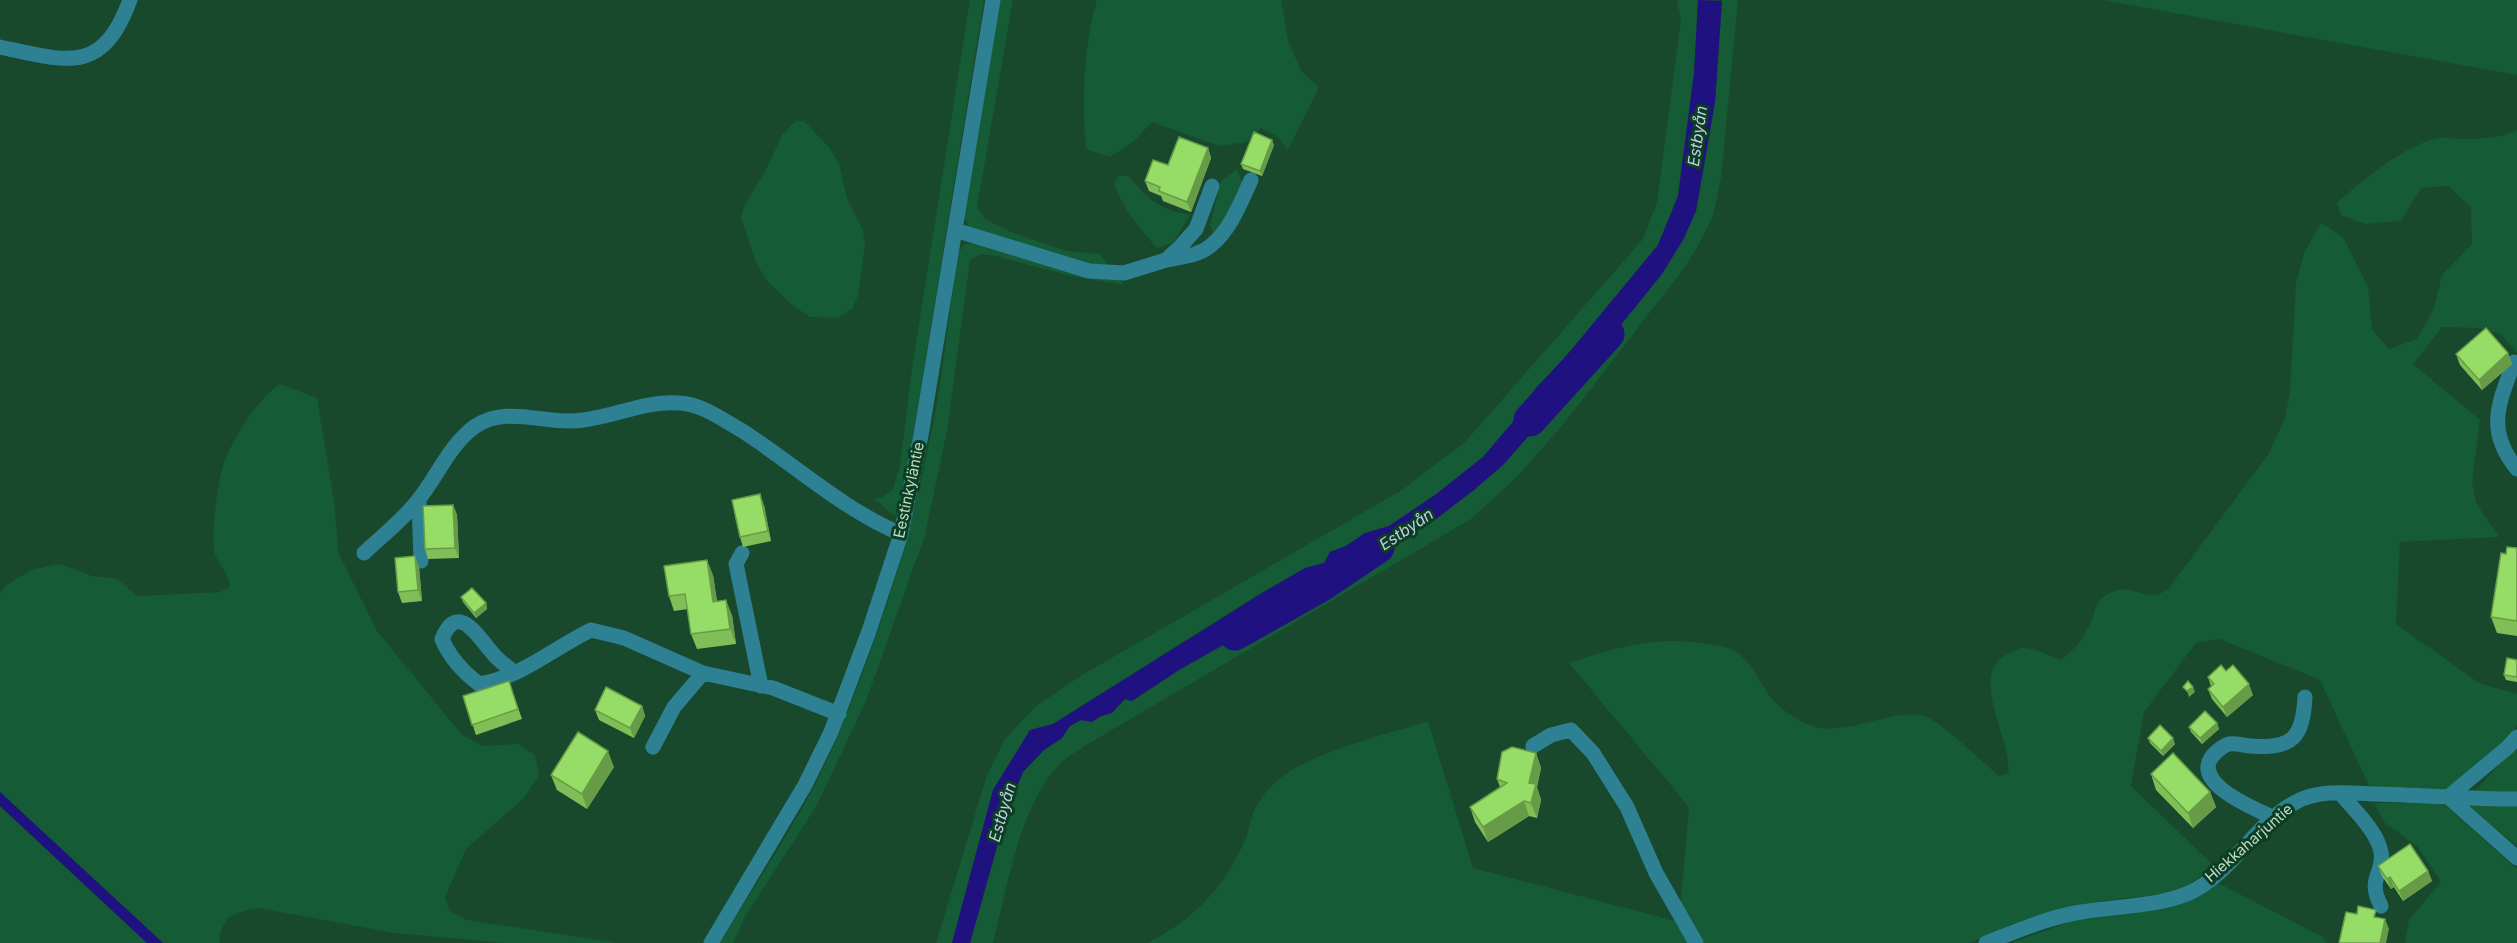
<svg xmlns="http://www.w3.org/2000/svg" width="2517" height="943" font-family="Inter,sans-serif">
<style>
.green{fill:#155b35}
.water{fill:#1f1280}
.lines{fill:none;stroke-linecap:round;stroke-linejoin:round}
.river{stroke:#1f1280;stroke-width:33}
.minor{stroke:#2e8193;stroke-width:15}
.wall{fill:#80be58}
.shaded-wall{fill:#689b47}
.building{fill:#95dd66;stroke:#689b47;stroke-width:1.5}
.labels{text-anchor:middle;stroke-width:6;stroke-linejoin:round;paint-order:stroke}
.street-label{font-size:15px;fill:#c2dbc9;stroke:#0b3e22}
.water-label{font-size:16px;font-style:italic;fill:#c4cbe7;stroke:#0b3e22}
</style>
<rect width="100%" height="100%" fill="#18492c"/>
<path class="green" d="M970 0H984L909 461 895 516 874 499 883 497 893 489 900 466 912 369Z
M1000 0H1013L977 207 985 219 1011 232 1066 251 1100 254 1110 267 1102 268 969 227 964 218Z
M1097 0H1281L1288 40 1301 71 1319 87 1288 150 1278 137 1261 128 1246 142 1219 146 1152 122 1134 141 1110 157 1086 149C1082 98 1083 49 1097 0Z
M1677 0H1698L1694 73 1678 196 1658 245 1563 360 1536 388 1512 423 1483 457 1435 495 1389 526 1365 533 1346 546 1330 552 1324 563 1305 568 1259 594 1053 724 1030 730 993 790 952 943H936L987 775 1005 739 1036 706 1082 675 1402 490 1466 441 1643 239 1657 202 1681 20Z
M1722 0H1738L1721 178 1713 216 1699 244 1684 268 1566 421 1515 479 1471 519 1088 744C1079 750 1069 755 1061 763 1020 803 1007 888 993 943H970L1007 811 1023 772 1044 750 1062 738 1070 726 1081 720 1092 721 1101 716 1112 713 1125 699 1132 701 1179 670 1262 623 1304 587 1323 581 1375 555 1432 522 1474 490 1540 423 1564 383 1612 336 1683 240 1696 211 1715 102Z
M2102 0H2517V75Z
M796 121H804L829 147 839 163 847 198 863 230 865 246 858 295 853 308 837 318 810 317 791 304 766 280 756 262 741 217 744 206 767 168 782 135Z
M2517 130V353L2501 334 2478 328 2442 327 2413 364 2480 420 2472 482 2476 503 2499 537 2400 542 2396 624 2479 683 2517 694V725L2507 741 2446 792 2370 788 2320 680 2220 639 2196 643 2144 712 2131 786 2214 866C2204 873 2194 883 2184 887 2154 899 2123 896 2092 903 2050 912 2009 926 1969 943H1702L1680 911 1689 807 1569 663C1615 647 1658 635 1707 644 1716 645 1731 647 1738 653 1753 665 1761 685 1773 700 1781 709 1796 719 1807 724 1844 740 1890 707 1924 716 1941 721 1983 763 1999 776L2009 773C2008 766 2008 758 2006 751 2001 724 1973 669 2008 654 2012 652 2017 649 2021 648 2034 647 2049 656 2061 660 2073 652 2084 637 2090 624 2095 614 2094 603 2105 596 2132 577 2146 608 2169 588L2268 455 2285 418 2290 391 2296 284 2304 253 2321 223 2343 237 2368 287 2372 329 2389 349 2417 339 2434 308 2442 275 2472 244 2471 207 2448 186 2421 188 2401 221 2365 224 2341 215 2337 203C2359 182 2408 143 2439 138 2446 137 2455 139 2462 139 2479 139 2502 138 2517 130Z
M1237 169 1243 183 1226 219 1213 233 1210 225 1221 181Z
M1119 176H1128C1150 200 1158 209 1190 215L1173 243 1157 248C1138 227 1125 211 1114 184Z
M972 243 989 245 1117 276 1124 285 1071 276 992 255 981 254 970 260 947 431 925 535 866 701 817 805 746 915 733 943H720C759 877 805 813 835 742 881 635 915 523 936 408 945 357 950 305 958 255L963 245Z
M280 384 317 398 335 508 338 552 377 631 462 735 483 746 518 744 535 755 539 775 523 799 466 849 445 897 449 911 467 920 618 943H505L394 933 259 908C234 912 222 916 219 943H163L0 792V593L7 585 31 570 60 564 92 576 117 579 138 596 220 592 230 587C229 572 219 567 215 554 210 538 218 483 223 466 230 443 259 396 280 384Z
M1428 721 1473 868 1679 922 1692 943H1148C1161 935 1175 928 1187 918 1212 899 1234 867 1246 838 1249 831 1249 823 1252 816 1257 802 1268 788 1279 779 1309 753 1388 734 1428 721Z
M2517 744V846L2465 803Z
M2430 802 2446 806 2517 869V943H2405L2409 920 2441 882 2418 847 2385 823 2374 803Z
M0 806 147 943H0Z
M2218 883 2323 937 2326 943H2011L2078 919Z"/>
<path class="water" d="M1698 0 1722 1 1715 102 1696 211 1683 240 1662 274 1612 336 1564 383 1540 423 1503 465 1474 490 1432 522 1375 555 1323 581 1304 587 1262 623 1179 670 1132 701 1125 699 1112 713 1101 716 1092 722 1081 720 1070 726 1062 738 1044 750 1023 772 1007 811 970 943H952L993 790 1030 730 1053 724 1259 595 1305 568 1324 563 1330 552 1346 546 1365 533 1389 526 1435 495 1483 457 1512 423 1536 388 1563 360 1658 245 1678 196 1694 73Z
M0 792 163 943H147L0 806Z"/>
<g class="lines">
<path class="river" d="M1530 420 1608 334
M1235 634 1320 586 1378 547"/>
<path class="minor" d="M0 47C67 61 102 76 130 0
M955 230 1089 271 1124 273 1166 260 1180 247 1196 229 1212 186
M1166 260C1176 258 1186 257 1195 254 1225 245 1239 206 1251 180
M2514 362C2499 403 2485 430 2517 469
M419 500 421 561
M364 553C382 536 404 519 419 499 438 475 449 446 474 427 504 406 539 422 572 421 609 420 642 400 679 403 702 404 721 419 741 430 794 464 842 509 901 534
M742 553 736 564 761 686
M515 673C509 668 503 664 497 658 481 643 459 597 442 639 450 658 463 672 479 684 522 677 552 649 591 630L624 638 703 673
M1533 746 1551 735 1571 730 1593 753 1627 807 1656 873 1696 943
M653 747 674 707 703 673 773 688 839 714
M2341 794C2354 810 2377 831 2381 852 2385 874 2366 877 2381 906
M2448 797 2517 858
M2448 797 2507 748 2517 737
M2274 818C2256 809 2194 785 2211 758 2214 753 2224 745 2229 744 2236 743 2246 746 2252 746 2293 750 2303 736 2305 697
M711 943 805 785 831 732 868 634 901 534 921 435 993 0
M1986 943C2017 931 2049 917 2081 912 2116 906 2156 907 2189 893 2232 874 2254 824 2296 802 2319 789 2351 793 2376 794 2423 795 2470 799 2517 799"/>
</g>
<path class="wall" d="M1274 145 1262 176 1243 169 1241 164Z
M1208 148 1211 158 1191 212 1163 201 1161 196 1149 191 1145 181 1168 165Z
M2508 353 2512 364 2482 390 2460 365 2456 354Z
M453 505 457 515 459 558 428 559 425 549Z
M764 505 771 541 743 547 740 537Z
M2517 548V636L2497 633 2491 617 2506 554Z
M415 556 419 567 422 601 402 603 398 592Z
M713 575 717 601 732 615 736 644 697 649 691 634 688 609 674 611 669 596Z
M461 597 486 603 487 609 476 618 463 602Z
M2517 660V682L2506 680 2504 675Z
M2226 671 2253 695 2227 717 2212 699 2208 689 2211 686 2208 677Z
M509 681 522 719 476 735 463 696Z
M642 706 645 716 634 738 599 720 595 710Z
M2217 723 2219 729 2202 744 2191 732 2189 727Z
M2148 738 2175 744 2163 756 2150 743Z
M1536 753 1541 768 1537 787 1541 800 1537 818 1529 816 1488 842 1475 822 1470 807 1500 787 1497 779Z
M614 767 587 809 557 790 551 775Z
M2151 774 2210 792 2216 807 2193 828 2156 790Z
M2378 866 2428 871 2432 881 2403 901 2394 887 2391 889 2382 876Z"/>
<path class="shaded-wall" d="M1272 140 1274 145 1262 176 1260 171Z
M1208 148 1211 158 1191 212 1187 202Z
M2508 353 2512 364 2482 390 2479 380Z
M760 494 764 505 771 541 768 531Z
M453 505 457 515 459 558 455 548Z
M415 556 419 567 422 601 418 590Z
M707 560 713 575 719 617 713 602Z
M726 600 732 615 736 644 730 629Z
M486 603 487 609 476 618 474 613Z
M2249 684 2253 695 2227 717 2223 707Z
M2193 687 2195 692 2189 697 2187 691Z
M642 706 645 716 634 738 630 728Z
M2217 723 2219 729 2202 744 2200 738Z
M2173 738 2175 744 2163 756 2161 751Z
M608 751 614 767 587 809 582 794Z
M1536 753 1541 768 1537 787 1541 800 1537 818 1531 803 1529 783Z
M2210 792 2216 807 2193 828 2188 813Z
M1524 801 1529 816 1488 842 1483 827Z
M2428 871 2432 881 2403 901 2399 891Z
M2390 877 2394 887 2391 889 2387 879Z
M2385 919 2389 929 2386 943H2380Z"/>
<path class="building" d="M1254 132 1272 140 1260 171 1241 164Z
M1179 137 1208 148 1187 202 1159 191 1160 187 1145 181 1153 160 1168 165Z
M2486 328 2508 353 2479 380 2456 354Z
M760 494 768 531 740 537 732 500Z
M453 505 455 548 425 549 423 506Z
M2507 547 2517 548V621L2491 617 2501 553 2506 554Z
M415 556 418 590 398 592 395 558Z
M707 560 713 602 726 600 730 629 691 634 685 594 669 596 664 566Z
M472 588 486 603 474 613 461 597Z
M2507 658 2517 660V677L2504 675Z
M2221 665 2226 671 2233 665 2249 684 2223 707 2208 689 2214 684 2208 677Z
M509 681 518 709 472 725 463 696Z
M2188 681 2193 687 2187 691 2183 687Z
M606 687 642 706 630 728 595 710Z
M2205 711 2217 723 2200 738 2189 727Z
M2160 725 2173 738 2161 751 2148 738Z
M578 732 608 751 582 794 551 775Z
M1512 747 1536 753 1529 783 1536 784 1531 803 1524 801 1483 827 1470 807 1507 783 1497 779 1502 752Z
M2173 753 2210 792 2188 813 2151 774Z
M2410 844 2428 871 2399 891 2390 877 2387 879 2378 866Z
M2358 906 2376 910 2374 917 2385 919 2380 943H2339L2346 912 2357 914Z"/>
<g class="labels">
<g class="street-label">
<text transform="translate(909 490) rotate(-78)" y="5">Eestinkyläntie</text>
<text transform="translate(2249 843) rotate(-41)" y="5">Hiekkaharjuntie</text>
</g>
<g class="water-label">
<text transform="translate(1697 136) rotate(-82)" y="6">Estbyån</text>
<text transform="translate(1406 529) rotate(-34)" y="6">Estbyån</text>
<text transform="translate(1002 812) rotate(-74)" y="6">Estbyån</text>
</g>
</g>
</svg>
